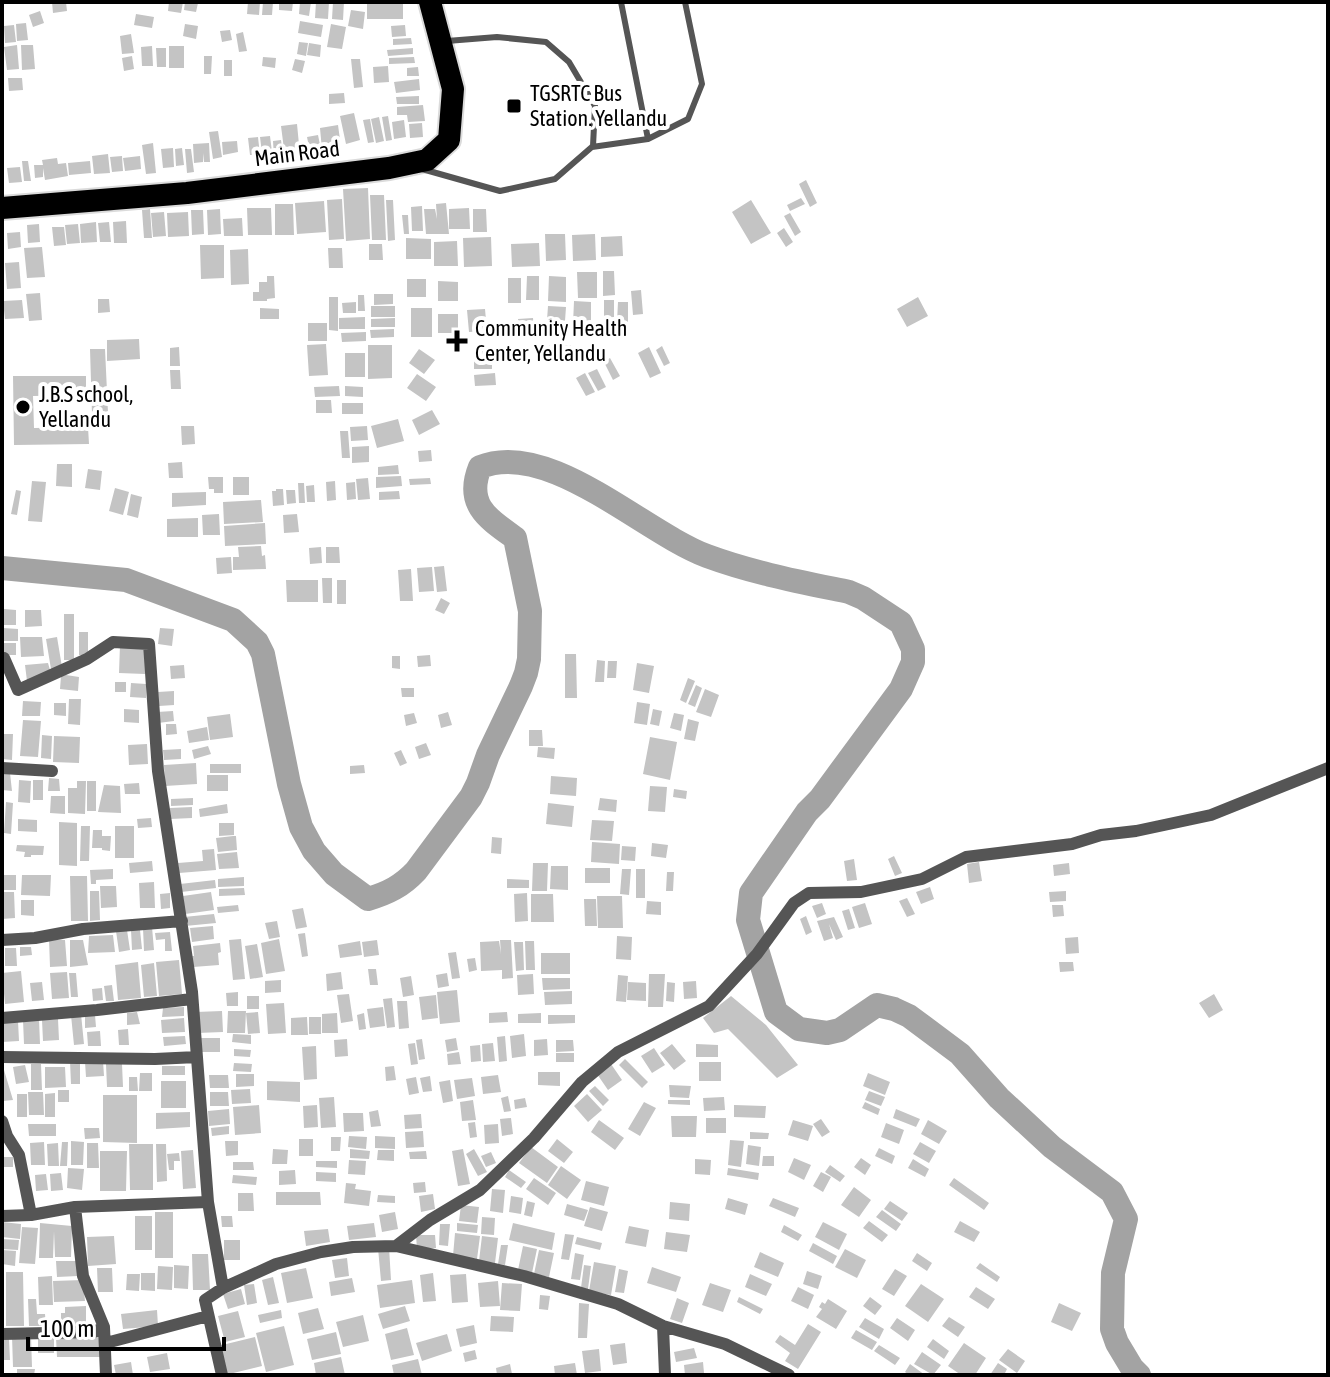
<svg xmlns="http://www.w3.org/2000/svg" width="1330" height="1377" font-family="'Asap Condensed',sans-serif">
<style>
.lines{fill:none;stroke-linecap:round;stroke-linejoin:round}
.river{stroke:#a3a3a3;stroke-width:24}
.building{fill:#c4c4c4}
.highway-casing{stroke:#dbdbdb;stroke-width:26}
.lane{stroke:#555;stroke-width:6}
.street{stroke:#555;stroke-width:12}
.highway{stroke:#000;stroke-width:22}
.poi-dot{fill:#000;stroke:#fff;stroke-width:3}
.labels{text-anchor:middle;stroke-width:8;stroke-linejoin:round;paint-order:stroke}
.poi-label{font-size:22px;fill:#000;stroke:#fff;text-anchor:start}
.street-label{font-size:22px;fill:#000;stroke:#fff}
</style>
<rect width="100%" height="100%" fill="#fff"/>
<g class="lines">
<path class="river" d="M2 568 126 580 233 620 257 642 263 654 289 784 301 827 314 851 334 874 368 899C388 893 402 886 416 871L471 797 478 783 488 755 521 686 526 673 529 659 530 611 515 538C487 518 465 504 480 467 549 439 643 532 707 556 753 573 801 582 849 592L863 598 901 623 913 649V662L901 689 820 799 807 812 751 893 748 920 776 1012 799 1029 827 1033 840 1030 877 1005 894 1009 909 1016 960 1054 999 1098 1052 1147 1112 1192 1126 1219 1113 1273 1112 1329 1117 1343 1132 1368 1139 1375"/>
</g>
<path class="building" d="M52 2H66L67 11 53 13Z
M169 2H183L181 13 168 11Z
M185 2 198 3 196 12 184 10Z
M248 2H260L259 15 247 14Z
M263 2H273L272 15H262Z
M279 2H293L292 11 279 10Z
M300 2H311L309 16 299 14Z
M316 2H329L328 19 315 18Z
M333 2H344L343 20 332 19Z
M367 3H403V19H367Z
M351 10 365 12 363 29 348 26Z
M40 11 44 23 33 27 29 15Z
M136 14 154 17 152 28 134 25Z
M300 21 323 25 321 37 298 33Z
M26 23 28 40 17 41 16 24Z
M185 24 198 26 196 39 183 36Z
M331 24 346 27 342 49 327 47Z
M14 25 16 42 5 43 4 26Z
M405 25 406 36 392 37 391 26Z
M230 30 232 40 222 42 220 31Z
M243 32 247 51 239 52 236 34Z
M131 34 134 53 122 54 120 36Z
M411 38 412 44 393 45V39Z
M299 42 308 43 306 56 297 54Z
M309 43 321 45 320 57 307 55Z
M17 45 19 69 7 70 4 47Z
M21 45H33L35 69 22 70Z
M152 46 153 66H142L141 47Z
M169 46H184V68H169Z
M156 48H166V67H157Z
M413 48V54L388 56 387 50Z
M132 56 134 69 124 71 122 58Z
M204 56H212L211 74H204Z
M263 57 276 58 275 68 262 66Z
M414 57 415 63 389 64V58Z
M295 59 305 61 302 73 292 70Z
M351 59H360L363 87 354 88Z
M224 60H232V76H224Z
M388 66 389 82 374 83 373 67Z
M418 67 419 76H407V68Z
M8 78H22L23 90 9 91Z
M419 79 420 90 396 93 394 82Z
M344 93 345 103 329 104V94Z
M419 96V104H397L396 97Z
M423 105 425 121 408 122 407 115H397V107Z
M354 113 360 140 346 144 340 116Z
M388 116 392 140 386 141 382 117Z
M379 117 384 141 376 143 371 119Z
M370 119 374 142 368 143 363 120Z
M404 120 406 137 394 139 392 122Z
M422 123 423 137 410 138 409 124Z
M297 124 300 155 285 157 281 126Z
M338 125 341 147 322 150 320 128Z
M218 131 222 157 213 159 209 132Z
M318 135 321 150 310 152 307 137Z
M270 136 273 160 263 161 260 137Z
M258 137 260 155H250L248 138Z
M281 140 283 156 274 157 273 141Z
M237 141 238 152 223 155 222 142Z
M153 143 156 173 146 174 142 145Z
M209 143 210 162H204L203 153V162L194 163 193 144Z
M173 148 174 167 163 168 161 149Z
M182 148 184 165 176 166 175 149Z
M185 149H191L194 172 187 173Z
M108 154 110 173 94 174 92 156Z
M122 156 123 171 112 172 110 157Z
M140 156 141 169 125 171 123 158Z
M57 158 58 164 66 163 68 176 45 180 43 168V177L35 178 34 165H43L42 160Z
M22 161H28L31 181H24Z
M90 161 91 173 69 175 68 163Z
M20 167 22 182 9 183 7 168Z
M806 180 817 203 810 207 799 184Z
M368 188 370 239 346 241 343 189Z
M370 195H384L386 240H372Z
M801 198 805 204 790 211 787 205Z
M342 199 344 239 329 240 327 200Z
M386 200H393L395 240 388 241Z
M751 200 771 233 751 244 732 212Z
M324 201 326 232 297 234 295 203Z
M446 203 449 234H426L424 209H435L437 219 436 204Z
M275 204H293L294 235H275Z
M422 206 423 231H412L411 207Z
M247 208H271L272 235H248Z
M469 208 470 229H449V209Z
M150 209 152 238H144L142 210Z
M220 209 221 234 208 235 207 210Z
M473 209H486L487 232H473Z
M191 210H203L204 234 192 235Z
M164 212 166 236 153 237 151 213Z
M188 212 189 236 168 237 167 213Z
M790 213 801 232 795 236 784 216Z
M402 215H408L409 234H404Z
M242 218 243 236H224L223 219Z
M126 221 127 243H114L113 222Z
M96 222 97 242 81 243 80 224Z
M109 222 111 242H100L98 223Z
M39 224 40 242 28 243 27 225Z
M78 224 80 243 67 244 65 225Z
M52 227H64L66 245 54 246Z
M784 228 793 242 786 247 777 233Z
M20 232 21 247 8 249 7 233Z
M545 234H565L566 260 546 261Z
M595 234 596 260 573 261 572 235Z
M622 236 623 256 601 257V237Z
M491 237 492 266 464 267 463 238Z
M406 238 431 239V259H406Z
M457 241 458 266H434V242Z
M539 243 540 266 512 267 511 244Z
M369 244H382L383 260H369Z
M200 245H224V278L201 279Z
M42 247 45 277 27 278 24 248Z
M328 248H342L343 268H329Z
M248 249 249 284 231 285 230 250Z
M19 262 21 288 7 289 5 263Z
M603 271H614L615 295 603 296Z
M577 272H597V298H578Z
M267 276H274L275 298 267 299V301H253V292H259V282H267Z
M527 276H539V300H526Z
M549 276 566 277V302L548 301Z
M508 278H521V303H508Z
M407 279H426V297H407Z
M438 281 458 282V301H438Z
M641 290 643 314 633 315 631 291Z
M40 293 42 320 29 321 26 294Z
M374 294H393V304L374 305Z
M358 295H364L365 311H358Z
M329 297H338V331L329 330Z
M918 297 928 316 907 327 897 309Z
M98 299H109L110 312 98 313Z
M22 300 24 318 5 319 3 301Z
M604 300H614V320H604Z
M574 301 591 302V324H573Z
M356 302V313H343L342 303Z
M618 302H628V323L617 322Z
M371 306H395V317H371Z
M548 306 566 307 565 321 547 320Z
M260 308 279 309V319H260Z
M411 308H432V337H411Z
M485 309 487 331 469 332 467 310Z
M438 314H458V333H438Z
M365 317V329H339V318Z
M395 318V327H371V319Z
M533 318 534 331 519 332 518 319Z
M308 323H327V341H308Z
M394 329V337L371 338 370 330Z
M366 332V341L342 342 341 333Z
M139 339 140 359 107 361V340Z
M326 344 328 375 309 376 307 345Z
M368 345H392V378L368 379Z
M549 345H571V358L550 359Z
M662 346 670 363 664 366 656 350Z
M179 347 180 366H170V348Z
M473 347H491L492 355 473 354Z
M649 347 661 373 650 378 638 353Z
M90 349H105L108 413 92 414Z
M419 349 435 360 424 374 409 363Z
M345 353H365V377H345Z
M474 358H492V369H474Z
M610 358 620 376 613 380 604 362Z
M597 369 606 387 598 391 588 373Z
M170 370H180L181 389H171Z
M495 373 496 385 475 386 474 375Z
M585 373 595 392 586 396 576 378Z
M417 374 436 387 426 401 407 388Z
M13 376H86V395L33 396 34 428 88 427 89 444 14 445Z
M339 386 340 396 315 397 314 387Z
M345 386 363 387V397L345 396Z
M316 400H331L332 413H316Z
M342 403H363V414H342Z
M432 410 440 424 419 435 412 420Z
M398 419 404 441 377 448 371 426Z
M181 426H194L195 444 182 445Z
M367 426 368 440 351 441 350 427Z
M340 431H348L350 458H342Z
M369 446V462L352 463V447Z
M431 450 432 461 419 462 418 451Z
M182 462 183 478H169L168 463Z
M57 464H72V487L56 486Z
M398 465 399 474 378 475V467Z
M88 469 102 471 100 490 85 488Z
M401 476 402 486 376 488V477Z
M208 477H223V493H214V489H209Z
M233 477H249V495H233Z
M368 478 370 499 358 500 356 479Z
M430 478 431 484 410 485 409 479Z
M32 481 46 482 42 522 28 521Z
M335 481 336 500 327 501 326 482Z
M355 482 356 499 347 500 346 483Z
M298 483H304L305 503H299Z
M314 485 315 502H307L306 486Z
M115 488 129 492 123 515 109 511Z
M276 489H283L284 505 273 506 272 491H276Z
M16 490 21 491 17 515 11 514Z
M286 490H295L296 503 287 504Z
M399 491 400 499 379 500V492Z
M206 492V505L172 507V493Z
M131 494 142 497 138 518 127 515Z
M261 500 263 522 224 524 223 502Z
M219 514 220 535H203L202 515Z
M297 514 299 532 284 533 283 515Z
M198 518V537H167V519Z
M265 523 266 544 225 546 224 526Z
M261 546 262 556 265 555 266 569 233 570V557H239L238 547Z
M321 547 322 563 310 564 309 548Z
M326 547H339L340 563H326Z
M231 557 232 573 217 574 216 558Z
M444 566 447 591 437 592 434 567Z
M432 567 434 591 419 592 417 568Z
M411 569 413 601H400L398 570Z
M322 578H332V603H323Z
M286 580H318V602H287Z
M337 580H346V604H337Z
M441 598 450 603 444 614 435 610Z
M4 609 16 610V625H3Z
M25 610H41L42 626 25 627Z
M64 614H74V660H64Z
M3 628 18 629V641H3Z
M160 628 174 629 172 646 158 644Z
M79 632H88V655H79Z
M20 637H42L44 656 21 657Z
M57 637 62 667 51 669 46 639Z
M2 643H16V655H2Z
M120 645 146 646 145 674 119 673Z
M565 654H576L577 698H565Z
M430 655 431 666 418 667 417 656Z
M392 656H400V669L392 668Z
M597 660 605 661 604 682H595Z
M608 661H617L616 678H607Z
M48 663 50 670 27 681 25 665Z
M637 663 654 666 649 693 633 690Z
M184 665 185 678 171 679 170 666Z
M66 675 79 677 78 691 60 689 61 676Z
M688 678 695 681 686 703 680 700Z
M115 682H126V692H115Z
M131 683 146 684V698L130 697Z
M696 685 702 688 695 707 688 704Z
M401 688H414V697H402Z
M705 689 719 695 711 717 696 712Z
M174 691V705L159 706 158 692Z
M69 699H81L80 725 68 724Z
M23 701 41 702 40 716H22Z
M637 702 650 704 647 725 634 723Z
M54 703H66V716L54 715Z
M124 709 139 710V723L124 722Z
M653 709 662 711 659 726 650 724Z
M173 711 174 721 158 723 157 712Z
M448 712 452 725 441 728 438 715Z
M414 713 417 723 406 726 404 715Z
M674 713 684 715 681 731 670 728Z
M230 714 233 737 210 740 207 717Z
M688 719 699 722 695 741 684 739Z
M23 720 41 721 38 757 20 756Z
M166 724H176L177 734 166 735Z
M207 727 209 740 189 743 187 731Z
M529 730H542L543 746H529Z
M2 734H13L12 760 2 759Z
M42 735 52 736 51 759 41 758Z
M54 736 80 737 79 763 53 762Z
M650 737 677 742 670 780 643 774Z
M426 743 431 755 419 759 415 747Z
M147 744 148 764 129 765 128 745Z
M208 746 211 754 194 759 192 750Z
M538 747 555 748 554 759 537 757Z
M181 749V759L164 760 163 750Z
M401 750 407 763 400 766 394 753Z
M196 763 197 784 165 786 164 765Z
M210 764H241V773H210Z
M364 765 365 773 350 774V766Z
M2 773H10L12 791 2 790Z
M207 775H228V791H207Z
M551 776 577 778 576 796 550 794Z
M49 778 59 779 60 791H48Z
M19 780 31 781 30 803 18 802Z
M33 780H43V800H33Z
M77 781H86L85 814 68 813V788H77Z
M87 781H96V811H87Z
M139 783 140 794H125L124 784Z
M104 785 120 786 121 813 98 812Z
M650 786 667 787 665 812 648 811Z
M674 789 687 791 686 799 673 797Z
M51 796H65V814L50 813Z
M193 798V805L171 806V799Z
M600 798 617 800 616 812 598 810Z
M6 802 13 803 11 834 4 833Z
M548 803 574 806 572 827 546 824Z
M227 804 228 813 200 817 199 809Z
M192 807V818L170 819V808Z
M151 818 152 827 138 828 137 819Z
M18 819 37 820V832L18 831Z
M592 820 614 821 612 841 590 840Z
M59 822 77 823V866L59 865Z
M219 823H234V835L219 836Z
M81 826H90L89 861H80Z
M115 826H134V858H115Z
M93 830H102V836H111L110 851 102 850V848H92Z
M233 836H236L237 850 218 852 216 838Z
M492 837 502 838 501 854 491 853Z
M592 842 620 844 619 864 591 862Z
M652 843 668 845 666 858 651 856Z
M17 845 44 846 43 855H31V857H24L25 852 16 851Z
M622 846 636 847 635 861 621 860Z
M214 849 216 870 179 873 178 863 203 861 202 850Z
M237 852 239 868 219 869 217 854Z
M894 856 902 873 895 876 888 859Z
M854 859 857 880 847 881 844 861Z
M152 861 153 871 130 873 129 863Z
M979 862 982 881 969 883 967 864Z
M533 863H548L547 891H532Z
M1069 863 1070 874 1054 876 1053 865Z
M551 866H568V890L550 889Z
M585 868H610V883H585Z
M113 869V879L96 880V884H91L90 870Z
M622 869H631L629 895 620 894Z
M636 869H645V898H636Z
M667 872H674L673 891H666Z
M2 875H16V890H2Z
M22 875H51L50 896 21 895Z
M70 876H87L88 921H71Z
M244 877V886L218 887V879Z
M507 879 529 880V888H507Z
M215 880 216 888 181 892 180 884Z
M154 882 155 908H140L139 883Z
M100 886H116L117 907 101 908Z
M930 887 934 899 921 904 916 892Z
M244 888 245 895 219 896V889Z
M90 891H99L100 920 90 921Z
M1066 891V901L1050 902 1049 892Z
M2 892H14L15 918 2 919Z
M211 892 214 910 185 914 183 896Z
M170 893V908L161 909 160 894Z
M527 893 528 921 515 922 514 894Z
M531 894H553L554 922H531Z
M597 896H622L623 928H598Z
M907 898 915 914 907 917 899 901Z
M584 899H596L597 926H585Z
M21 900H34V916L21 915Z
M647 901 661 902V915L646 914Z
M822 903 826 914 817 918 812 906Z
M865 903 872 924 859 928 852 907Z
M238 905 239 911 218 913 217 907Z
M1052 905H1063L1064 916 1053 917Z
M303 908 307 927 296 929 292 910Z
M849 909 855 928 848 930 842 911Z
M214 914 216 923 185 926 184 917Z
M806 916 812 932 806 935 800 919Z
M834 917 843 937 836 940 829 924 833 938 824 941 817 921Z
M277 921 280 937 269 939 265 923Z
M213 926 214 939 192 942 190 928Z
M152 927 154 950 144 951 143 928Z
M127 930 130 950 119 952 116 931Z
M131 930H140L142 949 132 950Z
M170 932 172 951H165V939L156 940 155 933Z
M305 933 308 956 302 957 298 934Z
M113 935 115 952 88 953 89 936Z
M617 936 632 937 631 960 616 959Z
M1078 937 1079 953 1066 954 1065 938Z
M49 939 65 940 67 966 50 967Z
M241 939 245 979 233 980 229 940Z
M279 939 285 971 266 974 261 943Z
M70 940H83L88 965 70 967Z
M377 940 379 955 364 957 362 942Z
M500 940H511L513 978 502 979V970L481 971 480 942 499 941 501 954Z
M360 941 362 955 340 958 338 945Z
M525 941H534L535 970H526Z
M514 942H523L524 970 516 971Z
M220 943 221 952 218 953 219 965 193 967 192 956H194L193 946Z
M257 944 263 977 250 979 245 946Z
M20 947H31L32 955 20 956Z
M5 948H16L17 966H5Z
M456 952 460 978 452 979 448 953Z
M541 953H570V974H541Z
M475 958 477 970 469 972 467 959Z
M179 960 182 994 159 996 156 962Z
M138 962 141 998 118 1000 115 965Z
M1059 962H1073L1074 971 1060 972Z
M154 963 157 996 144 997 141 965Z
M368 969H376L378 985H370Z
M21 971 24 1002 5 1004 2 973Z
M67 972 69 998 52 999 50 973Z
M341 972 343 989 327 991 326 974Z
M69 973H76L78 997H71Z
M447 973 449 986 438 988 436 975Z
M533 974 534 994 518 995 517 975Z
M649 974H665L663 1007H648Z
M618 975 628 976 626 1002 616 1001Z
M411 976 414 995 403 997 400 978Z
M542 978H570V989L543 990Z
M281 980V992L265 993V981Z
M696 981 697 998 684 999 683 982Z
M42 982 44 1000 32 1001 30 983Z
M628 982 646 983V1001L627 1000Z
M667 982 675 983 674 1002 666 1001Z
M112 985 114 1001H106L104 986Z
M102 988 103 1000 93 1001 92 989Z
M457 990 460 1022 440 1024 437 992Z
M572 991V1004L545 1005 544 992Z
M238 992V1006H227L226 993Z
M349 994 353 1021 341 1023 337 995Z
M1214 994 1223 1010 1209 1018 1199 1003Z
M436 995 438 1018 422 1020 419 997Z
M247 996H259V1009H247Z
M731 996 766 1025 798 1065 777 1078 728 1029 714 1033 703 1018Z
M392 998 395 1027 387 1028 383 999Z
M397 1001H407L409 1028 399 1029Z
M284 1003 286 1033 268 1034 266 1004Z
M184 1007V1016L162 1017 163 1008Z
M383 1007 385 1026 370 1028 367 1009Z
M222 1011 223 1032 197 1033 196 1012Z
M228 1011H246L245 1033H227Z
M137 1012 140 1024 127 1025V1013Z
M258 1012 260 1033 248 1034 246 1013Z
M507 1012 508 1022 489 1023V1013Z
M337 1013 338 1033H322V1014Z
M364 1013 366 1029 359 1030 357 1015Z
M541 1013V1023H518V1014Z
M81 1014 84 1044 74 1045 71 1015Z
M95 1015 96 1027 85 1028V1016Z
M548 1015H575V1023L548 1024Z
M307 1017 308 1035H291V1018Z
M309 1017H321V1034H309Z
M184 1018 185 1032 162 1033 161 1020Z
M39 1019 40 1044H24L23 1020Z
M58 1019 59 1040 43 1041 42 1020Z
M2 1021H18L19 1041 2 1042Z
M128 1029 129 1045H119L118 1030Z
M100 1031 101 1046H88L87 1032Z
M233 1034 251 1035V1044L232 1042Z
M524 1034 526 1056 512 1058 510 1036Z
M185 1036 186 1044 164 1046 163 1037Z
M505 1036 507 1061 499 1062 497 1037Z
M201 1038H220V1052H202Z
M456 1038 458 1050 447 1052 445 1040Z
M347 1039 348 1056 335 1057 334 1040Z
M422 1039 425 1059 419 1060 416 1040Z
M547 1039 548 1055 534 1056V1040Z
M556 1040H573L574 1051 556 1052Z
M415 1043 418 1064 411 1065 408 1044Z
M493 1043 495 1061 483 1062 482 1044Z
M672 1044 686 1061 674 1070 660 1053Z
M696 1044 718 1045V1057H696Z
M480 1045 481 1061 471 1062 470 1046Z
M316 1046 317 1079 304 1080 302 1047Z
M654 1048 665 1065 652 1073 641 1056Z
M234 1049 251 1050 250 1057 234 1056Z
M459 1052 461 1064 448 1065 447 1054Z
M556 1053H574V1062H556Z
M80 1059V1084H71L70 1061Z
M625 1059 648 1082 642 1088 619 1065Z
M103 1061 104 1076 86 1077 85 1062Z
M699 1062H721V1081H699Z
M234 1063 252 1064 251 1072 233 1071Z
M31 1064H41L42 1090H31Z
M106 1064H122L123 1087H107Z
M611 1064 622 1080 608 1090 597 1074Z
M25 1065 29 1082 16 1084 13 1067Z
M162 1066H185V1075H162Z
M394 1066 396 1080 386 1081 385 1067Z
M45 1067H65L66 1087 45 1088Z
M2 1070H4L13 1100 3 1101 2 1099Z
M538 1072H560V1086L538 1085Z
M140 1073H152V1091H139Z
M868 1073 890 1082 885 1095 863 1086Z
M236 1074H254V1086L236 1087Z
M209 1075H228L229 1088H210Z
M498 1075 501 1092 483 1094 481 1077Z
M430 1076 432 1091 423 1092 420 1078Z
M129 1077H137L138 1091H129Z
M416 1077 419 1093 409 1095 406 1079Z
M472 1078 475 1096 457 1099 454 1080Z
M450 1080 453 1101 443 1103 439 1082Z
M161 1081H186V1108H161Z
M267 1081 300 1082V1102L267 1100Z
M669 1085 691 1086 689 1098 670 1097Z
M595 1086 609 1100 603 1106 589 1091Z
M250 1089 251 1103 232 1104 231 1090Z
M58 1090H69V1102H58Z
M869 1091 885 1097 881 1106 865 1100Z
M28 1092H43L44 1115H29Z
M210 1092H228L229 1106H210Z
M55 1093V1117H45V1094Z
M17 1094H27V1117H17Z
M587 1094 602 1110 588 1122 574 1106Z
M103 1095H137V1143L103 1142Z
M508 1096 511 1111 504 1112 501 1098Z
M334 1097 336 1127 321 1128 319 1098Z
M724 1097 725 1110 704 1111 703 1098Z
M525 1098 527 1107 515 1109 514 1100Z
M473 1100 476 1120 462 1121 460 1102Z
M668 1100H690V1105L668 1104Z
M644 1102 656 1108 640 1136 628 1129Z
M865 1102 880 1109 878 1115 862 1108Z
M259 1105 261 1133 235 1135 233 1107Z
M317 1105 318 1127 304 1128 303 1106Z
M734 1105 766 1106 765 1118 734 1117Z
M229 1109 230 1124 209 1126 208 1111Z
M896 1109 920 1119 916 1127 893 1118Z
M378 1110 381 1126 371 1127 369 1112Z
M190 1112V1127L156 1129V1113Z
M343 1113H363L364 1131 344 1132Z
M421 1114 422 1128 405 1129 404 1115Z
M671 1116H697L696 1137H672Z
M511 1118 513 1134 502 1136 500 1119Z
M706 1118H726V1133H706Z
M821 1119 830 1132 822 1137 813 1124Z
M599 1120 624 1138 615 1150 591 1132Z
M793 1120 813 1126 808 1141 788 1135Z
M928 1120 947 1131 939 1144 921 1134Z
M475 1122 477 1137 470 1138 468 1123Z
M886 1123 904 1130 899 1144 881 1137Z
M28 1124H56V1136H29Z
M498 1124 499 1143 485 1144 484 1125Z
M229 1126V1134L212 1136 211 1128Z
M84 1128H99L100 1138 85 1139Z
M423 1131 424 1147 406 1148 405 1132Z
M750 1132 769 1133 768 1139H750Z
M349 1136 367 1137 366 1149 348 1147Z
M375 1136 395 1137V1149L375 1148Z
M331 1137H341L340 1151H331Z
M299 1139H313V1156H299Z
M557 1139 573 1152 564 1163 548 1151Z
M730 1140 744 1141 741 1167 728 1165Z
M71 1141 84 1142 83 1165H71Z
M225 1141H238V1155L226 1156Z
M44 1142 45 1165H31L30 1143Z
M62 1142H68L67 1166H60Z
M920 1142 936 1151 929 1163 913 1154Z
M58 1143 59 1166H48L47 1144Z
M87 1143H98L99 1168H87Z
M129 1144H153V1190H130Z
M156 1144H166L167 1181 157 1182Z
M748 1145 761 1147 759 1166 746 1164Z
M531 1147 558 1167 547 1183 519 1163Z
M879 1148 895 1156 892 1164 875 1156Z
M273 1149 288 1150 287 1164H272Z
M350 1149 370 1151 369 1159 350 1158Z
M463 1149 470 1184 458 1186 452 1151Z
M474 1149 487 1172 478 1176 466 1154Z
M193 1150 196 1188 183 1189 181 1151Z
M378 1150H394V1161L377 1160Z
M100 1151H127L126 1191H100Z
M426 1151 427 1159H410L409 1152Z
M491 1152 496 1163 486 1167 481 1156Z
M179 1153 180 1161H174V1170H169L167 1154Z
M763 1156H774V1166H762Z
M2 1157H13V1167H2Z
M794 1158 811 1165 804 1180 788 1172Z
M861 1158 871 1165 865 1175 854 1167Z
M695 1159 711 1160 710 1175 695 1174Z
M913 1159 929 1169 925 1177 908 1168Z
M349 1160 366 1161 365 1175 348 1174Z
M316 1161H337V1168L316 1167Z
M233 1162H253L254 1170H233Z
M830 1165 845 1176 840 1182 825 1172Z
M561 1166 581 1180 567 1199 548 1185Z
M68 1168 84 1169 82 1190 67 1188Z
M728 1168 759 1173 758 1180 727 1175Z
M295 1170 296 1184 279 1185V1171Z
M509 1170 526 1182 521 1188 505 1177Z
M316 1172 336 1173V1182L316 1181Z
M821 1172 831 1177 823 1192 813 1186Z
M61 1173 63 1190 51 1191 50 1174Z
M46 1174 48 1190 36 1191 35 1175Z
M233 1175 257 1177 256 1185 232 1183Z
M534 1178 556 1193 548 1205 526 1189Z
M954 1178 989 1203 984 1210 949 1185Z
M586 1181 609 1187 604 1206 581 1200Z
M425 1182 426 1192 414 1193 413 1183Z
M346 1183 356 1184 355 1189 371 1191 369 1206 344 1203Z
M854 1187 871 1200 859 1217 841 1205Z
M492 1189 505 1190 503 1213 490 1211Z
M276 1192H320L321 1205H276Z
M238 1193H253L254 1211H238Z
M433 1194 435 1209 421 1212 419 1196Z
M378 1195 395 1196V1203L377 1202Z
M511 1196 523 1198 521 1214 509 1212Z
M728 1198 748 1204 745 1215 725 1209Z
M773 1198 799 1208 795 1217 769 1206Z
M527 1201 535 1203 532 1217 524 1215Z
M890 1201 908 1213 902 1221 884 1209Z
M670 1202 690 1204 689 1221 669 1219Z
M567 1204 588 1210 584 1221 564 1215Z
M461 1205 479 1207 477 1223 459 1221Z
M590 1207 608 1212 602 1231 584 1226Z
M882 1210 901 1224 896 1231 876 1217Z
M155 1212H173V1258H155Z
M395 1212 398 1229 382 1232 379 1215Z
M135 1216H152V1250H135Z
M221 1216H232L233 1227H222Z
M482 1217 495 1218 494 1235 481 1234Z
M869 1221 888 1235 882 1242 863 1228Z
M960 1221 980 1232 974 1242 954 1232Z
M2 1222 21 1224 20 1239 2 1237Z
M823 1222 847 1234 839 1250 815 1237Z
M40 1223 72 1226 71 1257H55L54 1231 53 1258H39Z
M374 1223 376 1237 349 1240 347 1226Z
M457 1223 478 1225 477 1233 457 1231Z
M513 1223 555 1233 552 1250 509 1240Z
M440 1224H450L448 1246 439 1245Z
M784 1225 802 1235 798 1241 781 1232Z
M629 1226 649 1230 646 1247 625 1243Z
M22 1227 38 1228 35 1264 19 1263Z
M328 1229 330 1242 306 1246 304 1231Z
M666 1232 690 1235 687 1252 664 1249Z
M455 1233 480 1236 477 1259 453 1256Z
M565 1234 574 1235 569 1260 561 1259Z
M416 1235H435L436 1248 417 1249Z
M114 1236 116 1264 88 1266 87 1237Z
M482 1236 498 1238 495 1263 479 1261Z
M577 1237 602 1243 600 1250 575 1244Z
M2 1239 19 1240 18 1250 2 1249Z
M224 1240H240V1260H224Z
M813 1243 837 1256 833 1264 809 1251Z
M501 1245H508L505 1265 498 1264Z
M523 1246 537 1249 532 1273 518 1270Z
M389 1247 391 1280 381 1281 378 1248Z
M845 1249 866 1260 857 1278 835 1267Z
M2 1250 16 1251 15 1266 2 1264Z
M539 1250 554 1253 549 1277 534 1274Z
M760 1252 784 1263 778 1277 754 1267Z
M575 1253 584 1255 580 1280 571 1279Z
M917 1253 932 1263 927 1271 912 1261Z
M192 1254H208L210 1290H193Z
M347 1258 349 1276 335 1278 332 1260Z
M56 1261H77L78 1276 57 1277Z
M594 1262 616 1266 611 1295 589 1291Z
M980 1263 1000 1277 997 1282 976 1268Z
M174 1265 189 1266 188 1289 174 1288Z
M584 1265 591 1266 588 1289 581 1288Z
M158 1266 173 1267 172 1290 157 1289Z
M652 1267 681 1277 676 1292 647 1283Z
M97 1268H112L113 1292H98Z
M306 1268 313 1298 287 1303 281 1273Z
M619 1269 628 1271 624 1293 615 1292Z
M895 1269 907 1276 894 1296 882 1289Z
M807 1271 822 1276 818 1289 803 1284Z
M6 1272H23L24 1326H6Z
M141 1273H155V1291L141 1290Z
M433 1273 436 1301 423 1302 420 1275Z
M127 1274H140L139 1291 126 1290Z
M466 1274 468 1302 452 1303 450 1275Z
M750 1274 772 1284 766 1296 745 1287Z
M52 1276 53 1305H39L38 1277Z
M273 1277 279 1303 268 1305 262 1280Z
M352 1278 355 1292 331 1296 329 1282Z
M83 1280 85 1301 54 1302 53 1281Z
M412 1280 415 1303 380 1308 377 1285Z
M498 1281 500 1306 480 1307 478 1283Z
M502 1283 522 1284 520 1311 500 1310Z
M710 1283 731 1290 723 1312 702 1305Z
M254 1284 257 1303 247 1305 244 1285Z
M921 1284 944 1299 928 1322 905 1306Z
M798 1287 814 1295 808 1309 791 1301Z
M976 1287 995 1299 988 1309 969 1297Z
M241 1289 245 1304 228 1309 223 1294Z
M540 1295 550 1296 548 1310 539 1309Z
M739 1297 763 1309 760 1314 737 1302Z
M870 1297 882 1306 875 1315 863 1306Z
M677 1298 689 1303 682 1323 670 1319Z
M28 1299H36L37 1314H45L46 1326H29Z
M828 1299 847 1311 836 1329 816 1317 822 1309 819 1307 822 1302 825 1304Z
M579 1303 589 1304 587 1338H578Z
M1059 1303 1081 1313 1072 1331 1051 1322Z
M86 1306V1327H61V1313H65V1307Z
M405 1306 410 1321 383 1329 378 1314Z
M318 1308 324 1329 303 1334 298 1313Z
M157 1310 158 1326 123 1329 121 1314Z
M281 1310 282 1318 260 1323 258 1315Z
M238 1311 245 1337 225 1342 218 1316Z
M363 1315 369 1341 343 1347 336 1322Z
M491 1316 514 1317 513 1332 490 1331Z
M949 1317 965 1327 958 1337 942 1326Z
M865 1318 884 1329 879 1339 859 1327Z
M897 1318 915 1330 908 1341 890 1328Z
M808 1324 821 1332 798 1369 785 1361 790 1353 775 1342 780 1335 795 1345Z
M474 1325 477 1343 460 1347 456 1329Z
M284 1326 294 1365 266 1372 256 1333Z
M407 1328 414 1355 391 1360 385 1334Z
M856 1330 877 1342 872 1350 851 1338Z
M336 1332 341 1354 312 1360 307 1339Z
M447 1334 452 1351 422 1361 416 1343Z
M12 1336H31L32 1367H13Z
M38 1337H54V1353H38Z
M100 1337V1357H57L56 1338Z
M255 1337 262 1366 225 1375 218 1346Z
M2 1339H9L10 1360H2Z
M933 1339 949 1351 944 1359 927 1347Z
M625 1343 627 1363 613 1365 610 1345Z
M964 1343 986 1358 975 1375H961L948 1366Z
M879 1345 900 1358 895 1365 874 1351Z
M694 1348 697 1358 676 1362 674 1352Z
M599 1349 601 1371 585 1373 582 1351Z
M1008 1349 1025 1361 1017 1373 999 1360Z
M475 1350 477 1359 465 1362 463 1353Z
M922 1352 941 1365 933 1375 914 1364Z
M167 1353 170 1369 150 1372 147 1357Z
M341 1357 345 1375H316L314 1363Z
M418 1359 422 1375H394L392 1365Z
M131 1362 133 1375H116L114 1365Z
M703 1362 704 1373 685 1375 684 1365Z
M575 1363 577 1375H555L554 1366Z
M998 1363 1007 1369 1004 1375H990Z
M510 1364 512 1374 497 1375 496 1368Z
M910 1364 925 1375H909L905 1372Z
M17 1369H35L34 1375H17Z"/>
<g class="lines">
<g class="highway-casing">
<path id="highway" d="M2 208 187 193 389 168 427 160 449 140 453 89 430 2"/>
</g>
<path class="lane" d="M621 2 648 139
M592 147 648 139 688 119 702 84 685 2
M422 169 500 191 555 179 593 146 595 106 569 62 546 42 497 37 447 41"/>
<path class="street" d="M2 659 4 658 18 690 87 659 113 642 149 644 158 771 192 992 208 1202 223 1288
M2 768 52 771
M2 940 35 938 83 929 182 921
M2 1018 97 1010 192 999
M2 1057 155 1059 197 1057
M2 1121 7 1136 19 1155 31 1215
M75 1207 83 1276 104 1327 106 1375
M2 1216 31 1215 75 1207 208 1202
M396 1246 430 1220 480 1190 534 1138 582 1082 618 1052 709 1006 757 954 794 903 809 893 861 892 922 879 966 857 1072 844 1101 835 1136 831 1211 815 1328 768
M663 1326 665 1375
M2 1334 94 1332 104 1327
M106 1343 208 1316
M222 1375 205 1300 223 1288 276 1264 321 1252 353 1247 396 1246 524 1276 618 1304 663 1326 725 1344 789 1375"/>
<use href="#highway" class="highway"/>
</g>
<g class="poi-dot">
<rect x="506" y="98" width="16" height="16" rx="4"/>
<path d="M453 329h8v8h8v8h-8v8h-8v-8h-8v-8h8z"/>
<circle cx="23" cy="407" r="8"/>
</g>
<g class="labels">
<g class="poi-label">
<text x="530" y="101">TGSRTC Bus<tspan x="530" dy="25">Station. Yellandu</tspan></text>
<text x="475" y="336">Community Health<tspan x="475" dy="25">Center, Yellandu</tspan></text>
<text x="39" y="402">J.B.S school,<tspan x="39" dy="25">Yellandu</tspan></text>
</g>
<g class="street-label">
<text transform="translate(297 153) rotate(-7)" y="8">Main Road</text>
</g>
</g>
<rect width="1330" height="1377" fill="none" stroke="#000000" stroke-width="8"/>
<path d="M28 1337v12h196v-12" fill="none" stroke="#000000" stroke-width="4"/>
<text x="40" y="1337" font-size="24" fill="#000000" stroke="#ffffff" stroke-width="6" paint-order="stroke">100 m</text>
</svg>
